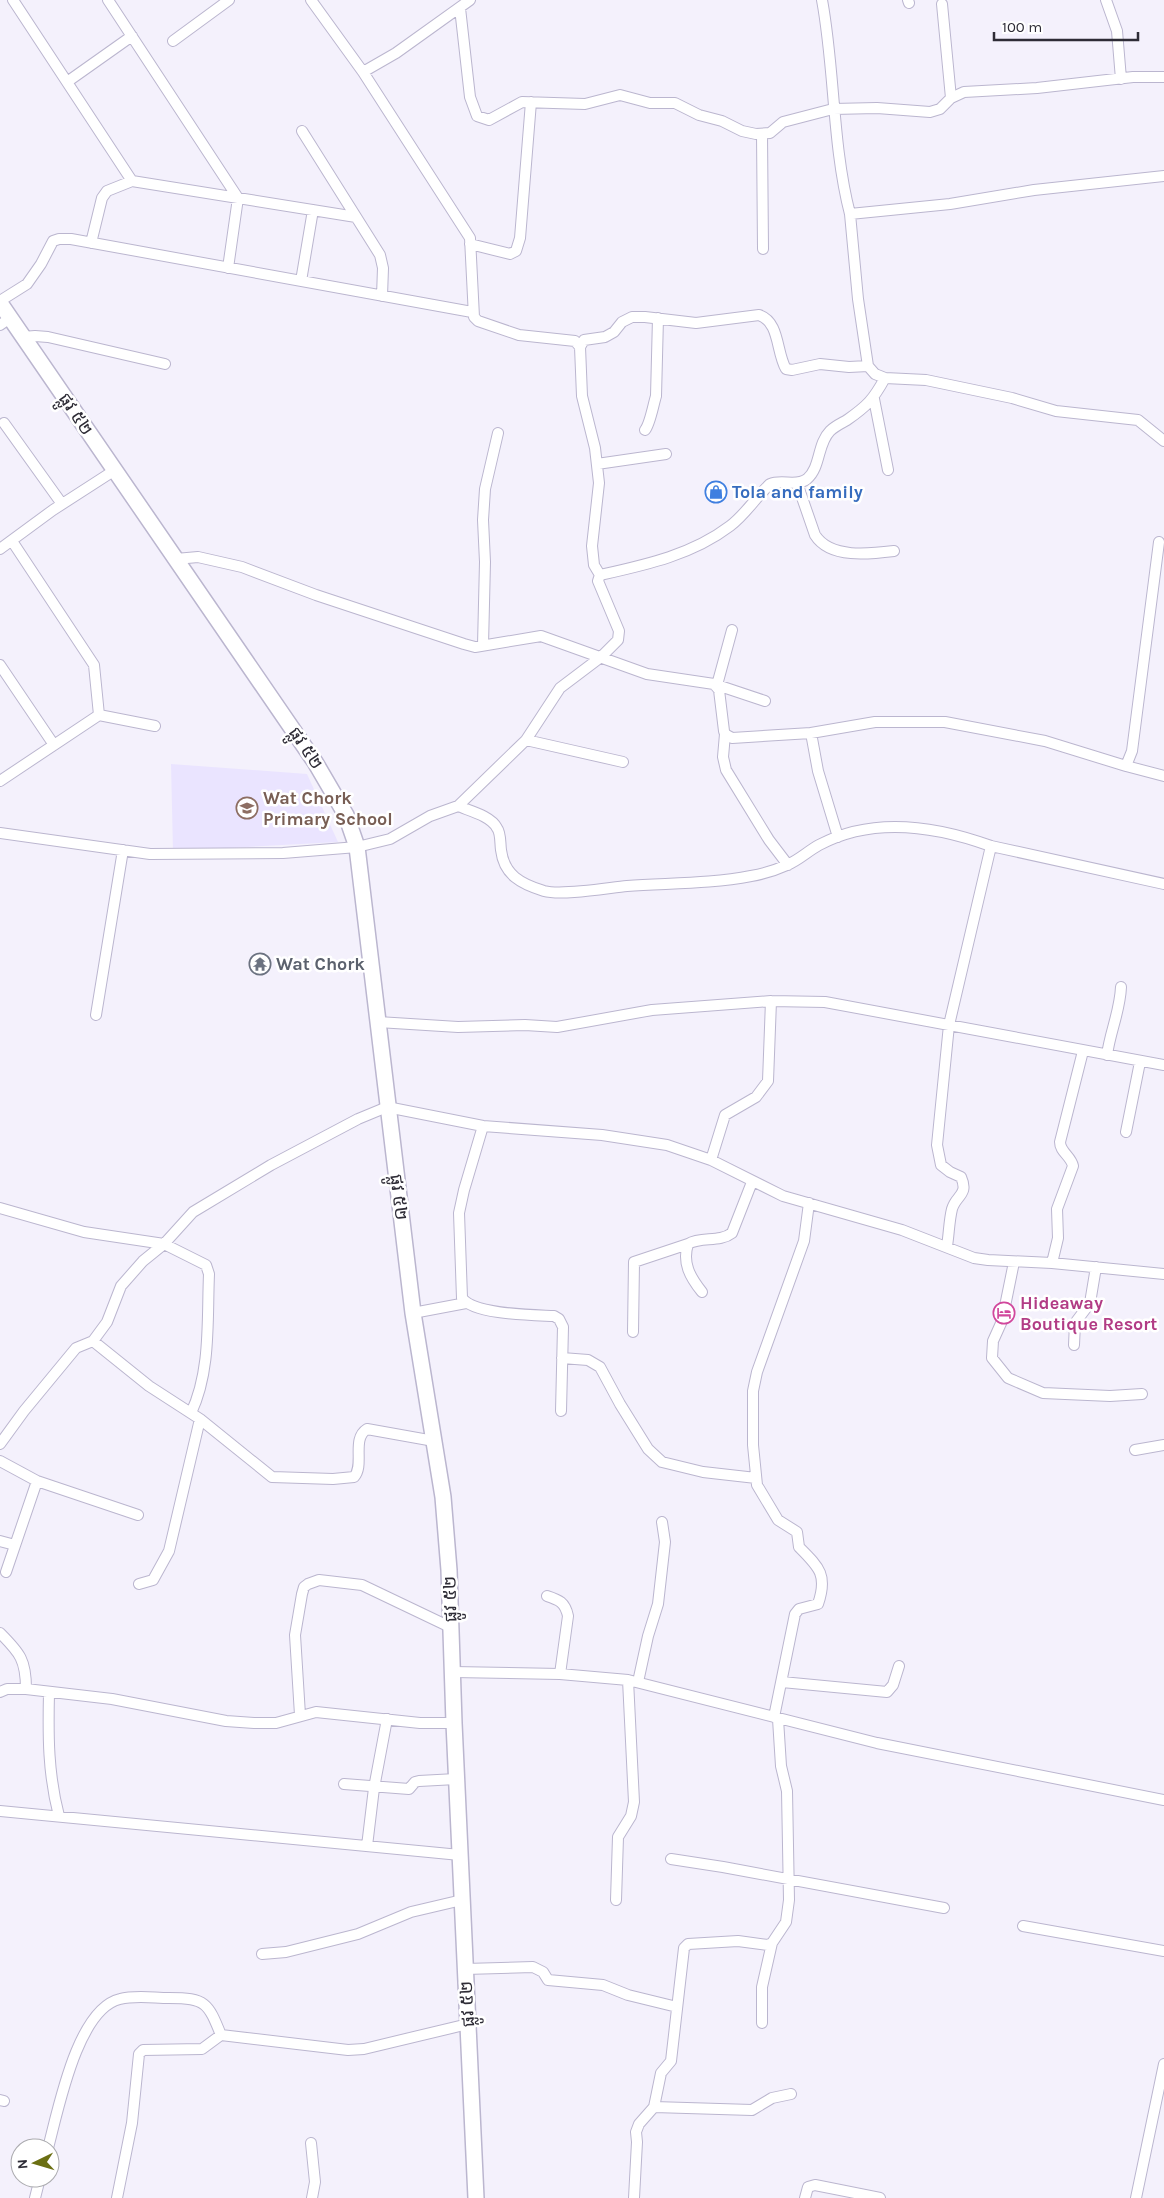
<svg xmlns="http://www.w3.org/2000/svg" width="1164" height="2198" font-family="Karla,'Noto Sans Khmer',sans-serif">
<style>
.built{fill:#eae4ff}
.lines{fill:none;stroke-linecap:round;stroke-linejoin:round}
.street-casing{stroke:#bbb6cf;stroke-width:12}
.secondary-casing{stroke:#bbb6cf;stroke-width:18}
.street{stroke:#fff;stroke-width:10}
.secondary{stroke:#fff;stroke-width:15}
.labels{text-anchor:middle;stroke-width:5;stroke-linejoin:round;paint-order:stroke}
.street-label{font-size:18px;fill:#2e2c36;stroke:#fff}
.shop-label{font-size:18px;font-weight:bold;fill:#366cbe;stroke:#fff;text-anchor:start}
.education-label{font-size:18px;font-weight:bold;fill:#785e54;stroke:#fff;text-anchor:start}
.worship-label{font-size:18px;font-weight:bold;fill:#5b616d;stroke:#fff;text-anchor:start}
.hotel-label{font-size:18px;font-weight:bold;fill:#b23c85;stroke:#fff;text-anchor:start}
</style>
<rect width="100%" height="100%" fill="#f4f1fc"/>
<path class="built" d="M171 764 307 774 338 842 173 851Z"/>
<g class="lines">
<g class="street-casing">
<path id="street" d="M13 0 132 181
M108 0 238 198 228 268
M311 0 363 72 470 238 474 317 478 321 519 335 575 341 580 347 582 396 595 448 599 483 592 546 594 565 600 575
M822 0C835 70 832 144 850 214L950 204 1034 190 1164 176
M908 0 909 3
M1106 0 1117 31 1121 79
M942 4 951 98
M460 8 470 97 477 116 489 120 522 102 585 104 620 95 650 103H675L699 115 722 121 742 131 756 134 770 133 783 122 833 109 877 108 930 112 940 109 951 98 964 92 1037 88 1133 77H1164
M173 41 229 0
M363 72 396 53 470 0
M67 82 132 36
M302 131 380 255 383 268 382 296
M762 134 763 249
M850 214 858 299 868 366 875 374 885 378
M91 243 102 198 107 191 132 181 356 217
M470 244 510 254 516 251 520 238 531 102
M301 281 313 210
M0 301 27 284 41 264 53 241 59 239H71L472 312
M0 325 10 318
M23 337 35 336 48 337 165 364
M580 347 584 340 605 337 614 332 622 322 632 317H645L696 323 759 315C780 322 776 352 786 369L792 370 820 364 849 367 868 366
M874 399 888 470
M4 423 62 504
M645 430C650 424 653 406 656 396L658 318
M597 464 666 454
M797 483 815 535C830 559 870 554 894 551
M12 541 94 665 99 715
M0 549 53 510 115 470
M176 559 198 557 242 567 316 595 464 644 475 647 541 636 647 674 714 684 719 690 724 731 725 734 732 738 811 733 875 722H945L1045 741 1126 766 1132 751 1159 542
M732 630 717 685 765 701
M483 645 485 562 483 520 485 489 498 433
M0 665 54 745
M99 715 155 726
M811 733 818 771 838 837
M725 734 723 757 726 770 769 840 788 865
M526 740 623 762
M1126 766 1164 776
M0 781 99 715
M458 806C470 811 491 816 497 828 501 833 500 843 501 850 504 875 521 884 544 891 562 896 607 888 627 886 668 883 711 884 751 876 763 874 776 870 787 865 799 860 808 851 819 845 873 816 936 826 991 846L1164 884
M0 833 150 854 283 853 357 847 390 839 430 816 458 806 526 740 560 688 601 657 618 640 619 631 598 581 600 575C645 565 692 555 730 526 745 515 756 497 770 484 782 479 797 487 807 479 821 467 817 444 830 431 835 426 842 423 847 420 867 406 873 400 885 378L926 380 1012 398 1056 411 1138 420 1164 441
M96 1015 123 850
M378 1022 458 1027 525 1025 557 1027 652 1010 771 1001 825 1002 1164 1065
M1107 1055C1110 1032 1120 1011 1121 987
M483 1126 464 1190 459 1213 462 1298C474 1315 534 1315 554 1316L559 1319 563 1327 561 1411
M1126 1132 1140 1062
M711 1160 725 1115 756 1097 768 1081 771 1001
M0 1208 84 1232 164 1244 206 1265 209 1274C207 1320 211 1371 191 1413
M947 1246C949 1234 949 1221 952 1209 956 1195 969 1195 961 1177L950 1172 941 1165 937 1145 949 1025 991 846
M1014 1262 1002 1321 993 1341 992 1358 1008 1378 1043 1393 1110 1396 1142 1394
M1052 1263 1058 1238 1057 1209 1073 1166C1071 1156 1060 1152 1060 1142L1083 1051
M702 1292C690 1277 682 1263 688 1244 702 1236 719 1243 732 1233L752 1182
M413 1313 466 1303
M633 1332 634 1262 688 1244
M93 1341 149 1386 200 1419 272 1477 333 1479 354 1477C365 1465 351 1439 367 1429L434 1441
M1074 1345 1075 1323 1090 1303 1096 1267
M562 1358 588 1360 600 1367 620 1404 648 1449 662 1462 703 1472 756 1478
M0 1444 24 1411 76 1348 93 1341 107 1322 121 1286 143 1261 164 1244 193 1212 271 1165 358 1119 387 1107 483 1126 602 1135 667 1145 711 1160 783 1196 902 1230 974 1258 988 1260 1052 1263 1164 1274
M1135 1450 1164 1445
M0 1461 37 1481 138 1515
M0 1541 15 1545
M6 1572 37 1481
M139 1584 153 1580 169 1551 200 1419
M547 1596C559 1600 565 1602 568 1616L560 1674
M0 1633C20 1653 26 1660 26 1689
M453 1672 560 1674 628 1680 877 1743 1164 1800
M638 1682 648 1636 658 1604 665 1542 662 1522
M782 1682 887 1692 893 1685 899 1666
M0 1692 7 1689H26L112 1699 226 1721 254 1723H276L316 1712 420 1723H454
M49 1693C48 1736 48 1774 59 1816
M300 1715 295 1635 302 1594 304 1587 308 1584 319 1580 362 1585 450 1627
M774 1717 795 1614 799 1609 818 1604C828 1575 819 1567 799 1547L797 1532 778 1520 757 1485 753 1445V1391L757 1372 804 1241 809 1203
M344 1784 409 1789 415 1782 419 1781 456 1779
M0 1811 460 1855
M367 1846 374 1788 387 1719
M671 1859 723 1867 944 1908
M616 1900 618 1837 631 1816 634 1802 628 1680
M1023 1926 1164 1951
M262 1954 286 1952 358 1934 411 1912 462 1900
M465 1969 533 1967 543 1972 548 1980 603 1985 628 1995 677 2007
M762 2023V1987L772 1943
M221 2035 348 2050 364 2049 468 2024
M0 2100 4 2101
M654 2107 752 2110 772 2098 791 2094
M311 2143 315 2182 312 2198
M48 2148C58 2111 77 2009 120 1999 135 1995 154 1998 169 1998 206 1998 208 2003 221 2035L202 2049 143 2050 139 2054 132 2123 117 2198
M35 2198 40 2178
M634 2198 637 2142 636 2132 639 2124 654 2107 661 2073 671 2061 684 1948 688 1944 738 1941 768 1945 772 1943 786 1922 789 1900 787 1791 781 1766 778 1719
M805 2198 808 2187 815 2185 880 2198
M1136 2198 1164 2064"/>
</g>
<g class="secondary-casing">
<path id="secondary" d="M0 303 315 762 346 815 357 847 413 1313 443 1497 449 1570 454 1723 476 2198"/>
</g>
<use href="#street" class="street"/>
<use href="#secondary" class="secondary"/>
</g>
<defs>
<g id="shop-ring" transform="scale(1.125)"><circle r="9.5" fill="#fff" stroke="#3f7fe0" stroke-width="1.5"/><path d="M-5-2.5h2.3a2.7 3.5 0 0 1 5.4 0H5L5.5 6h-11ZM-1.5-2.5h3a1.5 2.3 0 0 0-3 0Z" fill="#3f7fe0"/></g>
<g id="school-ring" transform="scale(1.125)"><circle r="9.5" fill="#fff" stroke="#8d6e63" stroke-width="1.5"/><path d="M0-5L7-2L0 1L-7-2ZM-4 1L0 2.5L4 1V4Q0 6-4 4Z" fill="#8d6e63"/></g>
<g id="temple-ring" transform="scale(1.125)"><circle r="9.5" fill="#fff" stroke="#6b7280" stroke-width="1.5"/><path d="M0-6L5-2H3V0L6.5 2.5H4V6H1.5V3h-3V6H-4V2.5H-6.5L-3 0V-2H-5Z" fill="#6b7280"/></g>
<g id="hotel-ring" transform="scale(1.125)"><circle r="9.5" fill="#fff" stroke="#d1479c" stroke-width="1.5"/><path d="M-6-4.5h1.5V1H6V5H4.5V3h-9V5H-6ZM-4 0a1.8 1.8 0 1 1 3.6 0ZM.5 0V-2.5h3Q6-2.5 6 0Z" fill="#d1479c"/></g>
</defs>
<g fill-rule="evenodd">
<use href="#shop-ring" x="716" y="492"/>
<use href="#school-ring" x="247" y="808"/>
<use href="#temple-ring" x="260" y="964"/>
<use href="#hotel-ring" x="1004" y="1313"/>
</g>
<g class="labels">
<g class="street-label">
<text transform="translate(76 414) rotate(56)" y="6">ផ្លូវ ៥២</text>
<text transform="translate(306 748) rotate(56)" y="6">ផ្លូវ ៥២</text>
<text transform="translate(399 1197) rotate(83)" y="6">ផ្លូវ ៥២</text>
<text transform="translate(450 1599) rotate(-91)" y="6">ផ្លូវ ៥២</text>
<text transform="translate(467 2004) rotate(-93)" y="6">ផ្លូវ ៥២</text>
</g>
<g class="shop-label">
<text x="732" y="498">Tola and family</text>
</g>
<g class="education-label">
<text x="263" y="804">Wat Chork<tspan x="263" dy="21">Primary School</tspan></text>
</g>
<g class="worship-label">
<text x="276" y="970">Wat Chork</text>
</g>
<g class="hotel-label">
<text x="1020" y="1309">Hideaway<tspan x="1020" dy="21">Boutique Resort</tspan></text>
</g>
</g>
<g transform="translate(35 2163) rotate(265)"><circle r="24" fill="#ffffff" stroke="#ababaf"/>
<path d="M0-4L9 19L0 12L-9 19Z" fill="#6b6f13"/>
<text y="-8" font-size="14" font-weight="bold" text-anchor="middle" fill="#2e2c36">N</text>
</g>
<path d="M994 32v8h144v-8" fill="none" stroke="#2e2c36" stroke-width="2.5"/>
<text x="1002" y="32" font-size="15" fill="#2e2c36" stroke="#ffffff" stroke-width="4" paint-order="stroke">100 m</text>
</svg>
